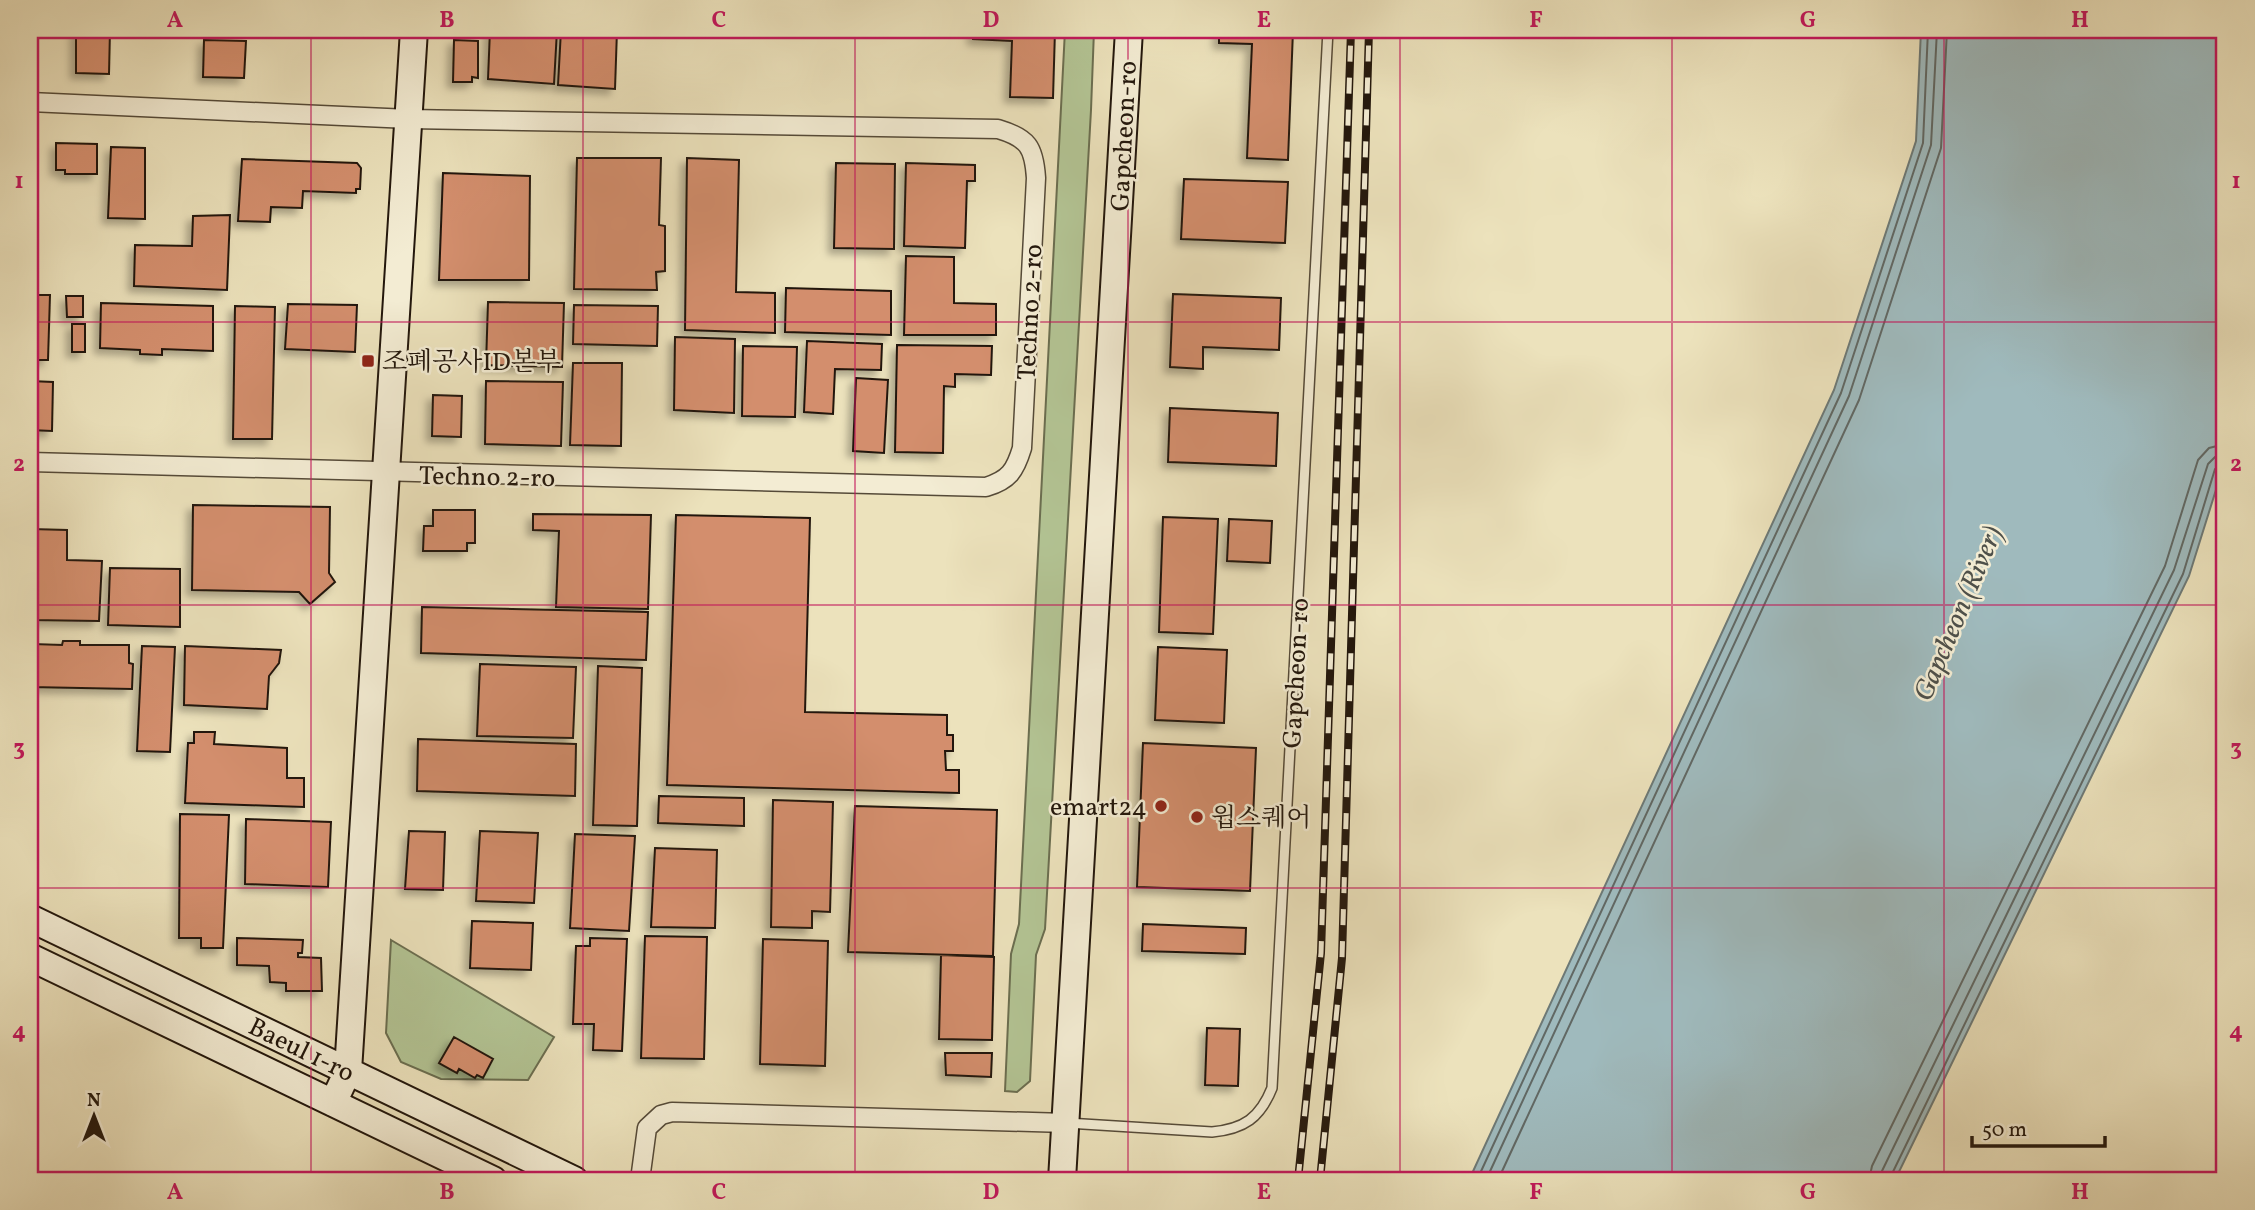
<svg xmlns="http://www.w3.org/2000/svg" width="2255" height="1210" font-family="Vollkorn,'Noto Serif KR',serif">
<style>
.green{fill:#b3c494;stroke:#6b6e50;stroke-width:2}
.water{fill:#9fbabd;stroke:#6d7976;stroke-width:2}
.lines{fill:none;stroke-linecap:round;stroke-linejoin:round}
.shore{stroke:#616864;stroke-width:2}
.building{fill:#d38e6d;stroke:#23170c;stroke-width:2;filter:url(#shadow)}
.lane-casing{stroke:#554a38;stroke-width:12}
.street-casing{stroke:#554a38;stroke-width:21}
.secondary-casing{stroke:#23170c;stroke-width:30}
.lane{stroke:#f3ecd3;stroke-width:9}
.street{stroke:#f3ecd3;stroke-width:18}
.secondary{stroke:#f3ecd3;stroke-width:26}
.rail-casing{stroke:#23170c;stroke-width:8}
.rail{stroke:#f3ecd3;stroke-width:5;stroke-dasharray:16;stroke-linecap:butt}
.grid{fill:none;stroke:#c2185b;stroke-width:2;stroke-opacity:0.55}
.poi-dot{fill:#8f2418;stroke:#f3ecd3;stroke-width:2.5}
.labels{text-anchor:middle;stroke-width:5;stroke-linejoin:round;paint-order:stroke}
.street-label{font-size:26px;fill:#23170c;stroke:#f3ecd3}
.poi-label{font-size:26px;fill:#23170c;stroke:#f3ecd3;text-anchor:start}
.water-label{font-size:28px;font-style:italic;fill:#4e504a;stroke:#f3ecd3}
.neatline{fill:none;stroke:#c2185b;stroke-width:2.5}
.grid-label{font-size:23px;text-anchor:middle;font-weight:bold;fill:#c2185b}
</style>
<defs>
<filter id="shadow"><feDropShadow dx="-5.5" dy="5.5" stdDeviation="3.5" flood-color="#0004"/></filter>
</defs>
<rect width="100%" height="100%" fill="#ece2bc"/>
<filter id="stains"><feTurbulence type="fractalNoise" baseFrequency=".00286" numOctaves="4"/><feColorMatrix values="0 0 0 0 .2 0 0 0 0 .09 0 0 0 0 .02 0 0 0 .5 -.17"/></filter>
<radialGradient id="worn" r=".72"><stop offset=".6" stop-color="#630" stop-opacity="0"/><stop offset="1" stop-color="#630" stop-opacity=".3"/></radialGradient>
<path class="green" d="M1065 30H1094L1091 110 1045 929 1036 955 1030 1081 1017 1092 1005 1091 1011 954 1019 924Z
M391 940 554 1037 528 1080 441 1079 401 1062 386 1033Z"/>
<path class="water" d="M1921 30H2225V461L2189 576 1895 1180H1469L1834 390 1916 141Z"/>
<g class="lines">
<path class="shore" d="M1477 1180 1841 393 1923 143 1928 30
M1486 1180 1849 396 1931 145 1937 30
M1498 1180 1859 400 1941 148 1947 30
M1869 1180 1872 1166 2165 566 2198 460 2209 448 2225 444
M1880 1180 1882 1171 2174 570 2208 464 2215 457 2225 455
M1889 1180 2183 574 2215 469 2225 463"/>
</g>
<path class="building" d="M76 30H110L109 74 76 73Z
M490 30H557L554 84 488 79Z
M561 30H617L615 89 558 85Z
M973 30H1055L1053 98 1010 97 1012 41 973 39Z
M1219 30H1293L1288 160 1247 158 1252 44 1219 43Z
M204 40 246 41 244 78 203 77Z
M454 40 478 41V78L472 77V82H453Z
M30 142 36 143 33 278H30Z
M56 143 97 144V174H65V170H56Z
M111 147 145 148V219L108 218Z
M577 158H661L659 225 665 226V271L656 272 657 290 574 289Z
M687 158 739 160 736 292 775 293V333L685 330Z
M242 159 357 163 361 168 360 189H356V193L303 191 302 208 271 207 270 222 238 221Z
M836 163 895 164 894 249 834 248Z
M906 163 975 165V181H967L965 248 904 246Z
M443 173 530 176 529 280H439Z
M1184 179 1288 182 1285 243 1181 239Z
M230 215 227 290 134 286 135 245 192 246 193 216Z
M906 256 954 257V303L996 304V335H904Z
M786 288 891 291V335L785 332Z
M1173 294 1281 298 1279 350 1203 347V369L1170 367Z
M30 295H50L48 360H30Z
M66 296H83V317H67Z
M488 302 564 303 562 367 486 365Z
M101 303 213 306V351L162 349V355L140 354V350L100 348Z
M288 304 357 305 355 352 285 349Z
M574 305 658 306 657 346 573 344Z
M235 306 275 307 272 439H233Z
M72 324H85V352H72Z
M675 337 735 339 734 413 674 410Z
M807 341 882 344 881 370 835 369 833 414 804 412Z
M897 345 992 346 991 375 955 374V387L944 386 943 453 895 452Z
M743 346 797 347 795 417 742 416Z
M573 363H622L621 446 570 445Z
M856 378 888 380 884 453 853 451Z
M30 381 53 382 52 431 30 430Z
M486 381 563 382 561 446 485 444Z
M433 395 462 396 461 437 432 436Z
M1170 408 1278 413 1276 466 1168 462Z
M193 505 330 507 329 573 335 582 310 604 299 592 192 590Z
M433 510H475V543H467V551H423L424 526H433Z
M533 514 651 515 648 609 556 607 559 531 533 530Z
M676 515 810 518 805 712 947 715V735H953V751H945L946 770H959V793L667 785Z
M1163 517 1218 519 1213 634 1159 632Z
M1229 519 1272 521 1270 563 1227 561Z
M31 529 67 530V560L102 561 99 621 30 620Z
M110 568 180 569V627L108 625Z
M422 607 648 612 646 660 421 653Z
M63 641H80V645H129V663L133 664 132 689 30 687 33 644 62 645Z
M142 646 175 647 170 752 137 751Z
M185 646 281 650 279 663 269 676 267 709 184 705Z
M1158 647 1227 650 1224 723 1155 720Z
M480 664 576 667 573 738 477 736Z
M598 666 642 668 637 826 593 825Z
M194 732H215L214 744 287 748V778H304V807L185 803 188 743H194Z
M418 739 576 744 575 796 417 791Z
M1143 743 1256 748 1250 891 1137 887Z
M659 796 744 798V826L658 823Z
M773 800 833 802 830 912 812 911V928L771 927Z
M855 806 997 810 993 956 848 952Z
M180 814 229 815 223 948H201V938H179Z
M246 819 331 822 328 887 245 884Z
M409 831 445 832 443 890 405 889Z
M480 831 538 833 534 903 476 901Z
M575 834 635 836 629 931 570 928Z
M655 848 717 850 715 928 651 927Z
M472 921 533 923 531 970 470 968Z
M1143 924 1246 928 1245 954 1142 951Z
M645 936 707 937 704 1059 641 1058Z
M237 938 303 940 302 953H298V957L321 958 322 991H286V983L270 982 269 966 237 965Z
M590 938 627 939 622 1051 593 1050 594 1024H573L576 946H590Z
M763 939 828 941 825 1066 760 1064Z
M941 955 994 957 992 1040 939 1039Z
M1207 1028 1240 1029 1238 1086 1205 1085Z
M454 1037 493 1059 483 1078 477 1075 475 1078 459 1069 457 1073 439 1063Z
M945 1053H992L991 1077 946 1075Z"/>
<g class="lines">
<g class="lane-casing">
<path id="lane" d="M1067 1123 1212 1132C1244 1129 1260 1118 1272 1088L1328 30"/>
</g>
<g class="street-casing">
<path id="street" d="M30 102 409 119 998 129C1028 138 1034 147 1036 178L1022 448C1015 471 1009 480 986 487L30 462
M640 1180 647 1128 661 1115 672 1112 1066 1123"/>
</g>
<g class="secondary-casing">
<path id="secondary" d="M30 918 574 1180
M30 957 493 1180
M333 1103 348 1071 414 30
M1062 1180 1129 30"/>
</g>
<use href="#lane" class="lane"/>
<use href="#street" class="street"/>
<use href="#secondary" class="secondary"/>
<g class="rail-casing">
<path id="rail" d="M1298 1180 1321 953 1351 30
M1320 1180 1342 958 1369 30"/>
</g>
<use href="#rail" class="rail"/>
</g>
<path class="grid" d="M311 30V1180M583 30V1180M855 30V1180M1128 30V1180M1400 30V1180M1672 30V1180M1944 30V1180M30 322H2225M30 605H2225M30 888H2225"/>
<g class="poi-dot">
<rect x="361" y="354" width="14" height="14" rx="3.5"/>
<circle cx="1161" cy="806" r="7"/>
<circle cx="1197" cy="817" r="7"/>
</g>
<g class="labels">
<g class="street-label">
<text transform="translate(1123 136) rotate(-87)" y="9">Gapcheon-ro</text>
<text transform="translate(1029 312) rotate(-87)" y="9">Techno 2-ro</text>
<text transform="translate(487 476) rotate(1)" y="9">Techno 2-ro</text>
<text transform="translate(1295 673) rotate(-87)" y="9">Gapcheon-ro</text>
<text transform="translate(302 1049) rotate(26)" y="9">Baeul 1-ro</text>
</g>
<g class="poi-label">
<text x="382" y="370">조폐공사ID본부</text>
<text x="1147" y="815" text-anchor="end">emart24</text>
<text x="1211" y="826">윕스퀘어</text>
</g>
<g class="water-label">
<text transform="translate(1957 613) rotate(-67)" y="10">Gapcheon (River)</text>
</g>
</g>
<rect width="2255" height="1210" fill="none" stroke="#ece2bc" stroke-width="77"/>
<g transform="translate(94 1116)" stroke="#f3ecd3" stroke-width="5" paint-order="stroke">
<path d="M0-5L12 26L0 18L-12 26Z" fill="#23170c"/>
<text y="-10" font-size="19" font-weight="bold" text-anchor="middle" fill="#23170c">N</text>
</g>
<path d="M1972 1136v10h133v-10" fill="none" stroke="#23170c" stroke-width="3.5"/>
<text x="1982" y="1136" font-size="21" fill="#23170c" stroke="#f3ecd3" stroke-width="5" paint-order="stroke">50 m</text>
<rect x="38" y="38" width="2178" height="1134" class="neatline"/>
<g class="grid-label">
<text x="175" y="27">A</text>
<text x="447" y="27">B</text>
<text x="719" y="27">C</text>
<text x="991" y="27">D</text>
<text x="1264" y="27">E</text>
<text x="1536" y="27">F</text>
<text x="1808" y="27">G</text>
<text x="2080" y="27">H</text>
<text x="19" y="188">1</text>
<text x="2236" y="188">1</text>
<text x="19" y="471">2</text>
<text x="2236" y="471">2</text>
<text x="19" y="755">3</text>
<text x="2236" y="755">3</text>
<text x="19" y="1038">4</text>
<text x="2236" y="1038">4</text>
<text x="175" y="1199">A</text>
<text x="447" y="1199">B</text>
<text x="719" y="1199">C</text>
<text x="991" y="1199">D</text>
<text x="1264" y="1199">E</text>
<text x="1536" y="1199">F</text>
<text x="1808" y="1199">G</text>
<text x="2080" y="1199">H</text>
</g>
<rect width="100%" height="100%" filter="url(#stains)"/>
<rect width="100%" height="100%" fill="url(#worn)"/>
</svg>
